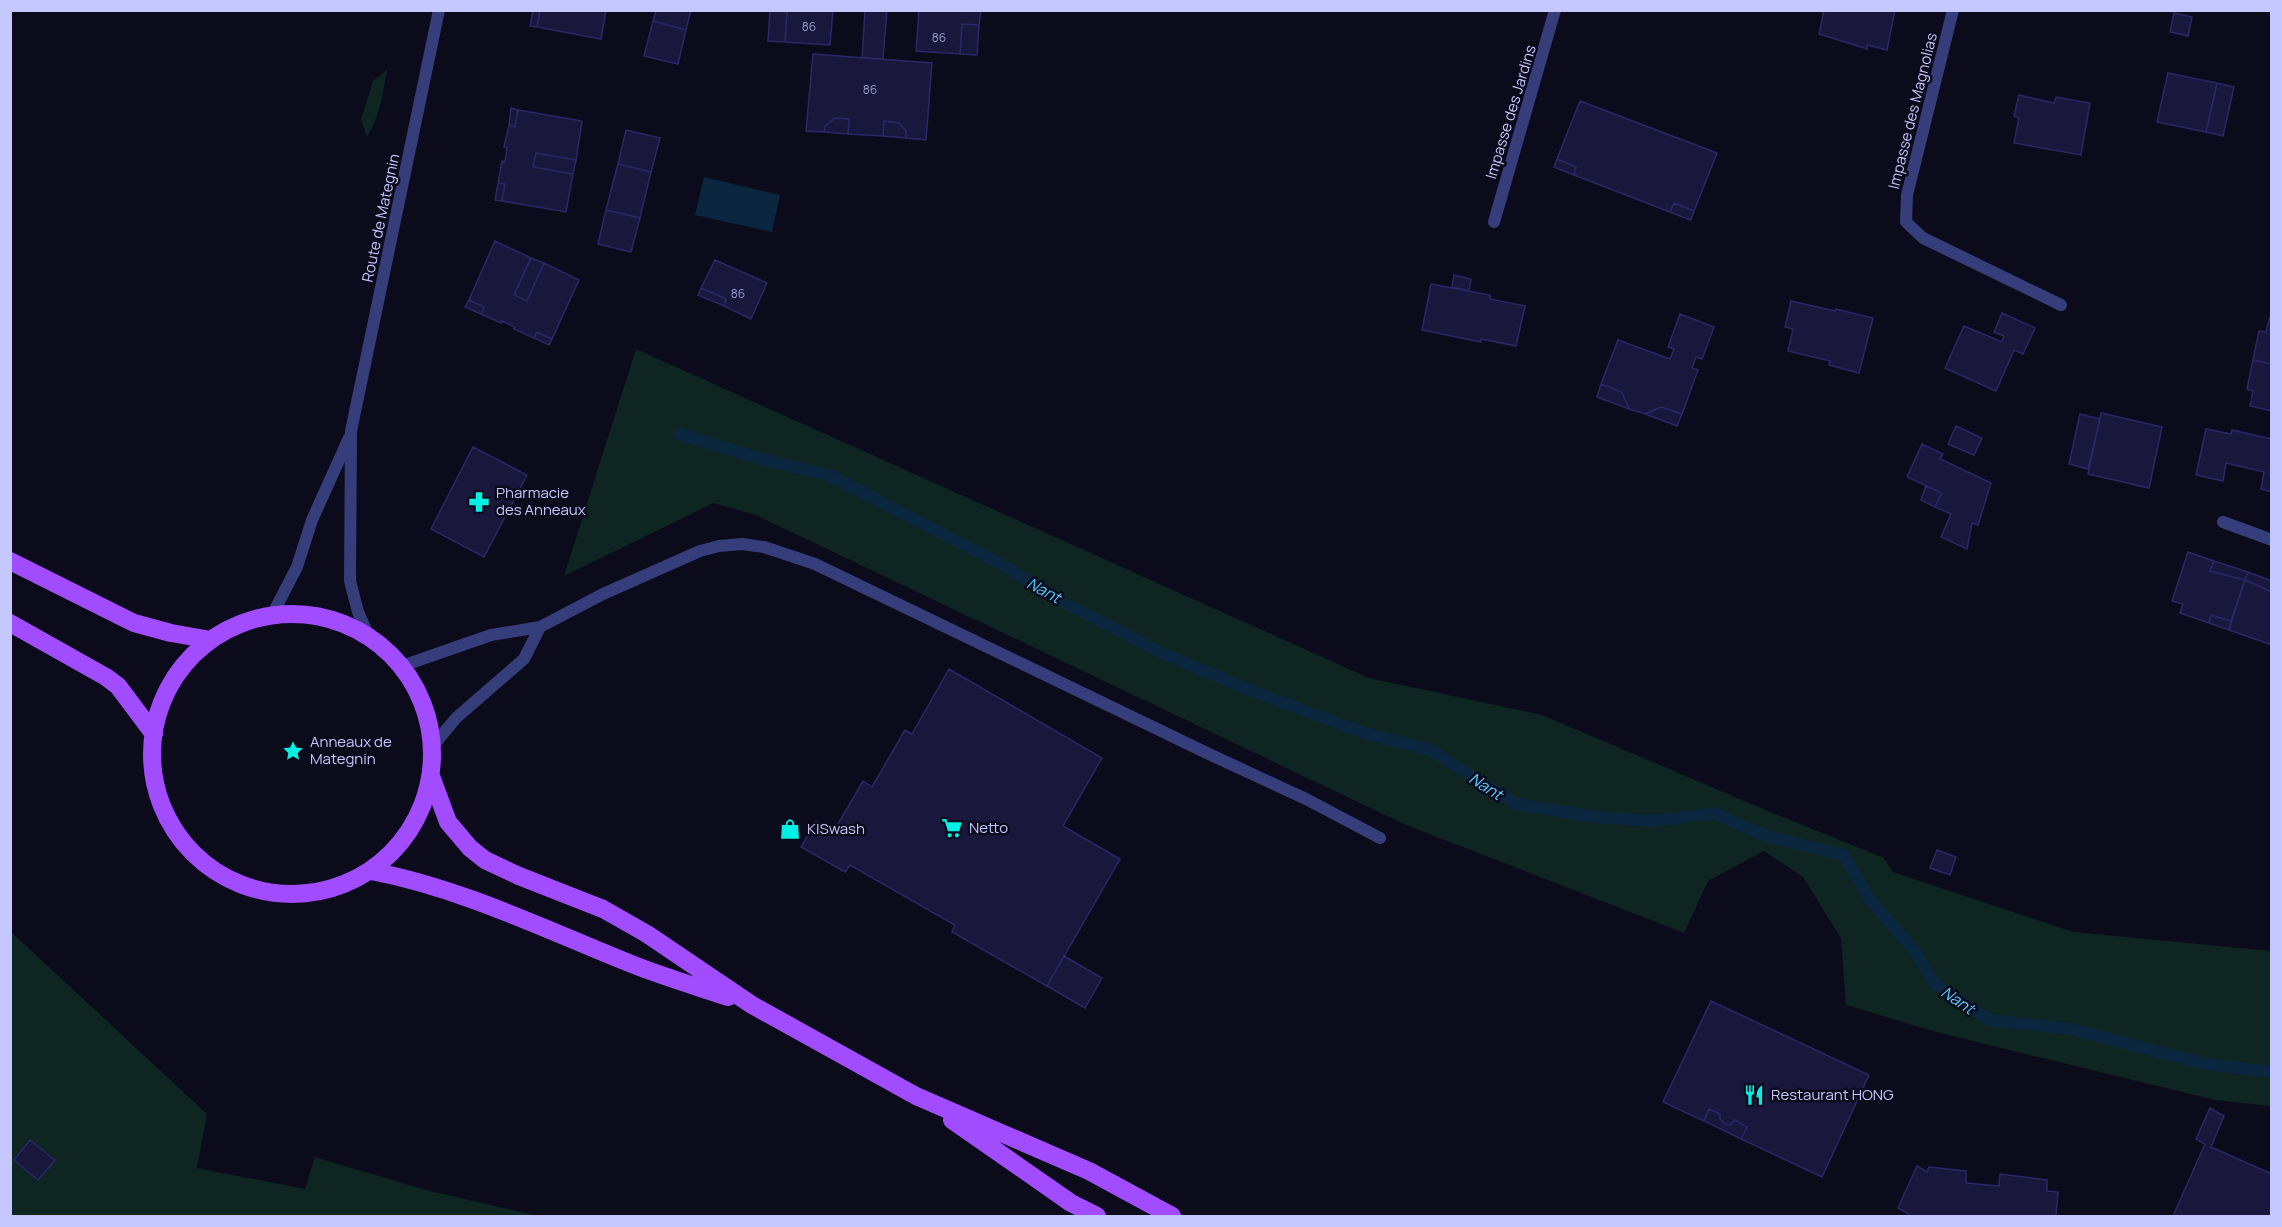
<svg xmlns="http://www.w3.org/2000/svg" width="2282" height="1227" font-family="Manrope,sans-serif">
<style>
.green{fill:#0e2521}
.water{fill:#0b273f}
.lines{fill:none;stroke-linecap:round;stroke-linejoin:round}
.stream{stroke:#0b273f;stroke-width:12}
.building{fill:#19173c;stroke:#2b2869;stroke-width:1.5}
.lane{stroke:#353d7b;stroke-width:12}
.street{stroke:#353d7b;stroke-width:12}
.primary{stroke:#a14cff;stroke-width:18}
.labels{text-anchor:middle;stroke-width:5;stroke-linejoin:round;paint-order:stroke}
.number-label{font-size:12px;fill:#9a9bce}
.street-label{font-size:15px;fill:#c5c7ff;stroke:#0b0b1b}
.poi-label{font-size:15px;fill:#c5c7ff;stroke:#0b0b1b;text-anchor:start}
.water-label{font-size:16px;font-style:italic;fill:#53caff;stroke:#0b0b1b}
</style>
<rect width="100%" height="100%" fill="#0b0b1b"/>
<path class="green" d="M387 70C383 93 380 116 367 137L361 119 373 81Z
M636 349 1369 678 1542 715 1761 808 1884 858 1893 872 2074 932 2271 951V1106L2215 1100 1936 1032 1846 1005 1841 938 1803 877 1764 851 1708 881 1684 933 1406 825 758 516 714 503 564 576Z
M10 931 207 1114 197 1168 305 1189 315 1157 426 1190 538 1216H11Z"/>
<path class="water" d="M704 177 780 195 772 232 695 215Z"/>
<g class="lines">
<path class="stream" d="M680 434 757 458 831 476 1008 568 1060 601 1164 654 1247 689 1364 733 1430 750 1516 804 1595 817 1653 821 1713 813 1766 836 1844 855 1870 900 1915 951 1935 984 1989 1020 2070 1029 2205 1064 2272 1072"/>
</g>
<path class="building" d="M533 10H540L537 27 530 26Z
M540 10H606L601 39 537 27Z
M656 10H691L686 30 653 21Z
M770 10 787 12 785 42 768 41Z
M773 10H833L830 45 785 42 787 12Z
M865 10H887L883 59 862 58Z
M919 10H981L979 25 962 24 960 54 916 51Z
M1824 10H1895L1887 50 1867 45V49L1819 34Z
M2174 13 2192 17 2188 36 2170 32Z
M653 21 686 30 678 64 644 56Z
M962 24 979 25 977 55 960 54Z
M813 54 932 63 926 140 906 138V131L899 123 884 121 883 136 848 134 849 119 835 118 825 126 824 132 806 131Z
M2168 73 2217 83 2206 132 2157 122Z
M2217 83 2234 87 2223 136 2206 132Z
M2019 95 2054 103 2056 97 2090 103 2081 155 2014 143 2019 118 2014 116Z
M1580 101 1717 153 1694 211 1674 203 1670 212 1574 175 1576 167 1557 159Z
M511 108 518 110 515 127 509 125Z
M518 110 582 121 576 160 536 153 533 167 573 174 566 212 502 201 505 184 498 183 502 161 505 162 507 148 504 147 509 125 515 127Z
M835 118 849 119 848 134 824 132 825 126Z
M884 121 899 123 906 131V138L883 136Z
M626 130 660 138 651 172 618 164Z
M536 153 576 160 573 174 533 167Z
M1557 159 1576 167 1574 175 1554 167Z
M618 164 651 172 640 218 606 210Z
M498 183 505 184 502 201 495 200Z
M1674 203 1694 211 1691 220 1670 212Z
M606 210 640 218 631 252 598 244Z
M495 241 531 258 514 295 527 301 544 263 579 280 552 339 537 332 534 338 514 329 515 327 502 321 501 323 481 314 484 307 469 300Z
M531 258 544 263 527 301 514 295Z
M715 260 767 283 751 319 724 306 726 299 701 288Z
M1454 275 1471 279 1469 291 1452 287Z
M1431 284 1490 295V299L1525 306 1516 346 1481 339V342L1422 330Z
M701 288 726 299 724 306 698 295Z
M469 300 484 307 481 314 465 307Z
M1791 301 1835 311 1836 309 1873 318 1859 373 1829 365 1830 361 1788 351 1793 329 1785 327Z
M2002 313 2035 328 2023 354 2014 350 1996 391 1945 368 1964 326 2002 342 2004 336 1994 332Z
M1680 314 1714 327 1702 359 1696 357 1692 368 1698 370 1682 414 1661 407 1645 414 1629 409 1622 392 1601 384 1618 340 1670 359 1674 349 1668 347Z
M2270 317H2272V364L2253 360 2259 331 2266 332Z
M537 332 552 339 549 345 534 338Z
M2253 360 2272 364V411L2250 406 2253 391 2247 389Z
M1601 384 1622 392 1629 409 1597 397Z
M1661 407 1682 414 1677 426 1645 414Z
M2101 413 2162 427 2149 488 2088 474Z
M2080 414 2100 419 2088 469 2069 464Z
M1956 426 1982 438 1974 455 1948 444Z
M2206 429 2231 434 2232 430 2272 439V492L2261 489 2264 472 2226 463 2223 481 2196 475Z
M1922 444 1943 454 1940 459 1991 483 1978 525 1972 523 1967 549 1941 537 1951 514 1935 507 1942 493 1907 477Z
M473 447 527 475 484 557 431 529Z
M1926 486 1942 493 1935 507 1921 500Z
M2188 552 2214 561 2210 571 2245 580 2231 621 2211 615 2209 623 2180 613 2183 604 2172 601Z
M2214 561 2248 572 2245 580 2210 571Z
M2248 572 2272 581V592L2245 580Z
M2245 580 2272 592V645L2229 630Z
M2211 615 2231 621 2229 630 2209 623Z
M949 669 1102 758 1063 826 1120 859 1047 986 952 932 955 925 850 865 845 872 801 847 816 821 834 831 863 781 872 787 905 730 912 734Z
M1937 850 1956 857 1950 875 1930 868Z
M1064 956 1102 978 1085 1008 1047 986Z
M1711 1001 1869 1075 1822 1177 1741 1139 1747 1127 1735 1120 1730 1125 1725 1124 1720 1119V1114L1709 1109 1704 1121 1663 1102Z
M2210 1108 2224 1116 2211 1147 2272 1174V1216H2173L2205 1144 2196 1139Z
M1709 1109 1720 1114V1119L1725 1124 1730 1125 1735 1120 1747 1127 1741 1139 1704 1121Z
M30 1140 55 1160 38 1180 14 1160Z
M1917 1166 1927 1172 1929 1167 1966 1171V1183L1999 1186 2000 1174 2047 1180V1191L2058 1192 2056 1216H1908L1909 1214 1898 1208Z"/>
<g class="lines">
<path class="lane" d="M1494 222 1555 10
M402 666 491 635 540 627 603 594 700 551 719 546 742 544 764 547 815 564 1211 755 1306 799 1380 838
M433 746 456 718 524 659 540 627"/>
<path class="street" d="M1953 10 1907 195 1906 222 1923 238 2061 305
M2223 522 2272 540
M272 615 297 567 312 520 349 438
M369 637 358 612 350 581 351 431 439 10"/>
<path class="primary" d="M10 561 134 623 171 633 211 640
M152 754a140 140 0 1 1 280 0a140 140 0 1 1-280 0Z
M10 623 106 677 118 686 154 734
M431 776 448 822 470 848 485 860 519 876 603 909 647 934 752 1005 916 1096 1089 1171 1172 1216
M371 871C461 888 544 929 629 963 661 976 695 986 728 997
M952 1120 1071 1203 1097 1216"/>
</g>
<defs>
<g id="pharmacy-bare" transform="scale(1.62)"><path d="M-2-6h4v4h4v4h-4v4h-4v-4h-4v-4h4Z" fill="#00f0e3" stroke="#0b0b1b" stroke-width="2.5" paint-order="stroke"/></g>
<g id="sight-bare" transform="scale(1.62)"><path d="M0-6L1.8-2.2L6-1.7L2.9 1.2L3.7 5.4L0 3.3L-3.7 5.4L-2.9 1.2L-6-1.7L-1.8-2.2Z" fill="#00f0e3" stroke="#0b0b1b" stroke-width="2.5" paint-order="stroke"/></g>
<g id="supermarket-bare" transform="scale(1.62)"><path d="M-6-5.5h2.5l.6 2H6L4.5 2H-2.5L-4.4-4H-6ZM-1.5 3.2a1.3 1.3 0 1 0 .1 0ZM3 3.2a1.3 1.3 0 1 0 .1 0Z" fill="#00f0e3" stroke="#0b0b1b" stroke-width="2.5" paint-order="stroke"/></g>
<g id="shop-bare" transform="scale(1.62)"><path d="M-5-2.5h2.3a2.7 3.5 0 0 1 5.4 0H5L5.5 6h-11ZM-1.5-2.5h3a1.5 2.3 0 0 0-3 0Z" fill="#00f0e3" stroke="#0b0b1b" stroke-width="2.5" paint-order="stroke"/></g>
<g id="restaurant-bare" transform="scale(1.62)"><path d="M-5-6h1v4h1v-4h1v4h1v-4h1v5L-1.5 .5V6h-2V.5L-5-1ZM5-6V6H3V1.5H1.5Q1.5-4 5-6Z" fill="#00f0e3" stroke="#0b0b1b" stroke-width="2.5" paint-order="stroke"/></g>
</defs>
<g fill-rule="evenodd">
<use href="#pharmacy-bare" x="479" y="502"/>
<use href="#sight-bare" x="293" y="751"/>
<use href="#supermarket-bare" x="952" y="828"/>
<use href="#shop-bare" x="790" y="829"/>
<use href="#restaurant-bare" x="1754" y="1095"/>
</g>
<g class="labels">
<g class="number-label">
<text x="809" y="31">86</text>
<text x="939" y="42">86</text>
<text x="870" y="94">86</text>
<text x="738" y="298">86</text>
</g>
<g class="street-label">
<text transform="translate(1913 111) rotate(-76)" y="5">Impasse des Magnolias</text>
<text transform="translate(1511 112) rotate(-73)" y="5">Impasse des Jardins</text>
<text transform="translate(381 218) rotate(-78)" y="5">Route de Mategnin</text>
</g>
<g class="poi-label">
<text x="496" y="498">Pharmacie<tspan x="496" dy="17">des Anneaux</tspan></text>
<text x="310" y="747">Anneaux de<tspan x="310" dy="17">Mategnin</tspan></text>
<text x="969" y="833">Netto</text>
<text x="807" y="834">KISwash</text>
<text x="1771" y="1100">Restaurant HONG</text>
</g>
<g class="water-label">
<text transform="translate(1044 590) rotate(28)" y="6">Nant</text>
<text transform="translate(1486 786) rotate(32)" y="6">Nant</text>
<text transform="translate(1958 1000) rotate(34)" y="6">Nant</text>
</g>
</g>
<rect width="2282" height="1227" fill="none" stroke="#c5c7ff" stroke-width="24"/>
</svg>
